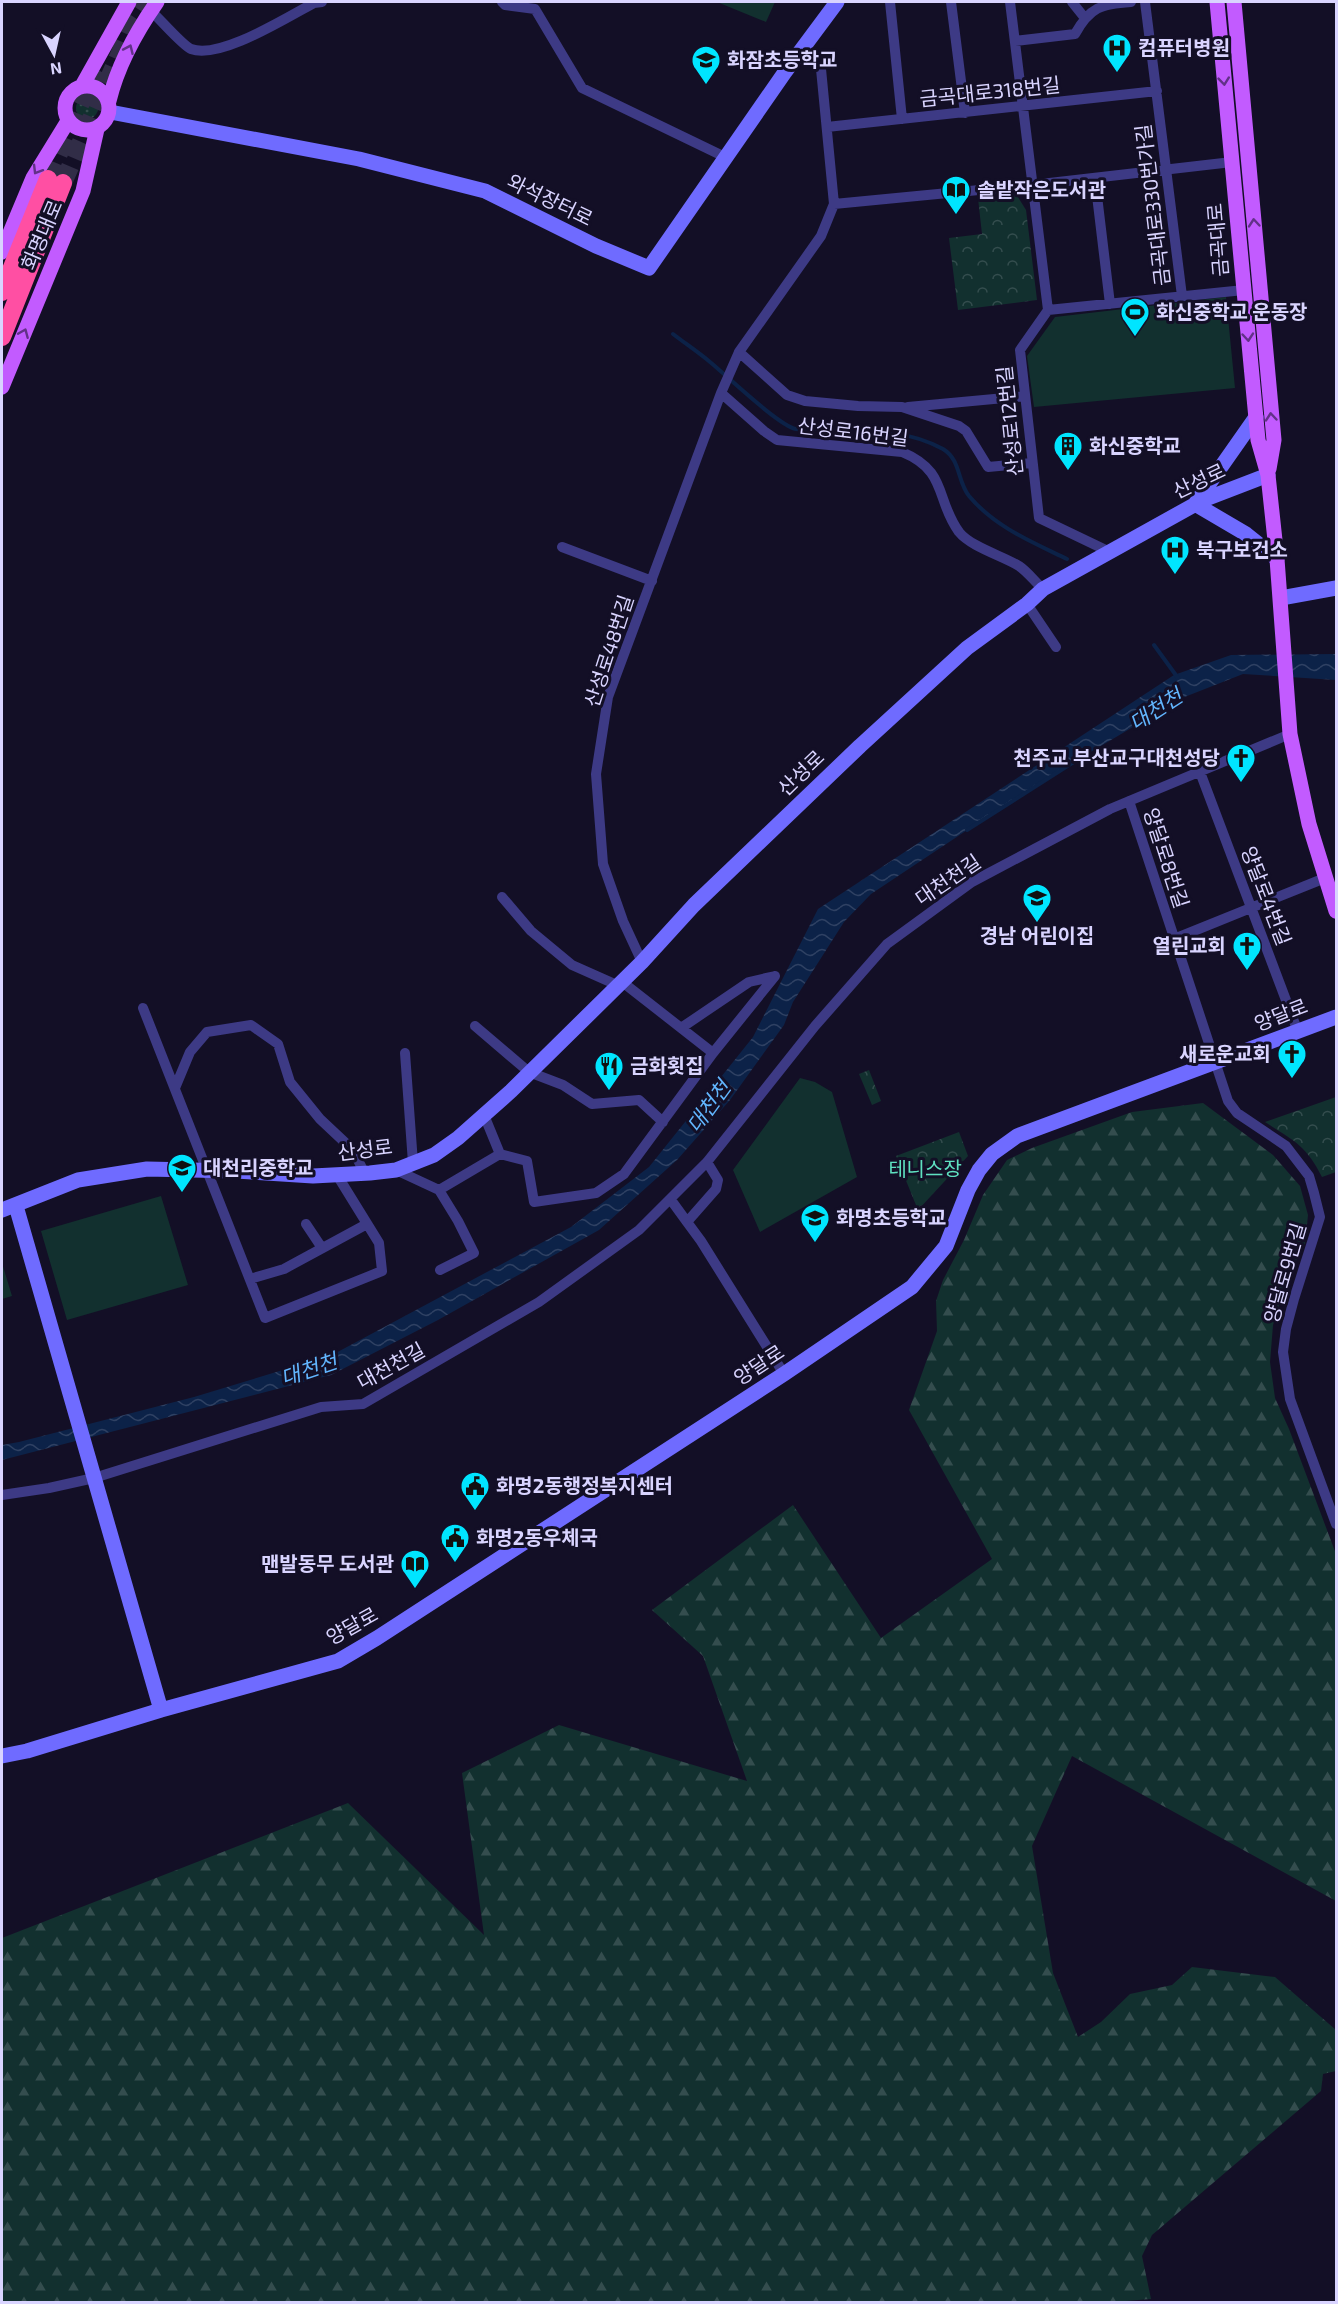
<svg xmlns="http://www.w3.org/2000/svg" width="1338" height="2304" font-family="'Exo 2','Noto Sans KR',sans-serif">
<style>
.grass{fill:url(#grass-dots)}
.forest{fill:url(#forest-firs)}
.park{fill:url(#park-crowns)}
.pitch{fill:#12302f}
.water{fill:url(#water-waves)}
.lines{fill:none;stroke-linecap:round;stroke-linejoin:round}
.stream{stroke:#0c2248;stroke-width:4}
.highway-tunnel{stroke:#312d47;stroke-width:18;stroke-dasharray:18 9;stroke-linecap:butt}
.street{stroke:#3d3a85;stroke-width:10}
.secondary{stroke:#6f6bff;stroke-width:15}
.primary{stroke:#c25bff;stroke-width:15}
.highway{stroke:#ff4fa3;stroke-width:18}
.oneway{stroke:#623188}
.labels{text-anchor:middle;stroke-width:6;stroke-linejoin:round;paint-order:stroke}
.poi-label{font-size:20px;font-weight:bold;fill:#d9d4ff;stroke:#130f26;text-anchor:start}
.street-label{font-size:20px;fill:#d9d4ff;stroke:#130f26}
.park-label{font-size:20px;fill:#5fe0c0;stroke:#130f26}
.water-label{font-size:21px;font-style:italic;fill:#62b6ff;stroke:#130f26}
</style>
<defs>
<pattern id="grass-dots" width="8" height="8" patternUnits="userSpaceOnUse" patternTransform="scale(1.5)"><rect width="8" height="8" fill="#12302f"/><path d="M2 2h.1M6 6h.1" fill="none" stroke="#344d4e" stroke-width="1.8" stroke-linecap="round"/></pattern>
<pattern id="forest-firs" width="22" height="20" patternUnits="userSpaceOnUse" patternTransform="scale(1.5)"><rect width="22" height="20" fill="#12302f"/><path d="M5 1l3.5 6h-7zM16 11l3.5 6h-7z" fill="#344d4e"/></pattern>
<pattern id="park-crowns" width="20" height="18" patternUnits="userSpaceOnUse" patternTransform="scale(1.5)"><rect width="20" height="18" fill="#12302f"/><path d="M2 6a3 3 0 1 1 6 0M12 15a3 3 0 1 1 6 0" fill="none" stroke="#344d4e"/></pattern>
<pattern id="water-waves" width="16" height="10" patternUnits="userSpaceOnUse" patternTransform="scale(1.5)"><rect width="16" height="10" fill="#0c2248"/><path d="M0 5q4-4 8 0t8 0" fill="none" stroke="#2f4163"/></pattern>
</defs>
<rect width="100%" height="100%" fill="#130f26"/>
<path class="grass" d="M76 108a11 11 0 1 1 22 0a11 11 0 1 1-22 0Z"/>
<path class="forest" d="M1203 1103 1273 1155 1300 1186 1308 1215 1305 1243 1289 1275 1273 1325 1270 1362 1275 1398 1289 1429 1336 1554V1901L1072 1756 1032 1846 1053 1973 1078 2037 1101 2022 1130 1994 1172 1985 1192 1967 1275 1977 1336 2030V2071L1323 2074 1321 2091 1152 2235 1142 2256 1151 2299 1113 2302H2V1938L348 1803 484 1935 462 1773 559 1725 747 1781 703 1656 652 1610 793 1505 881 1638 992 1559 909 1410 937 1331 936 1301 943 1280 964 1240 983 1195 1007 1160 1032 1148 1132 1112Z"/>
<path class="park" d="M1016 194 1026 210 1037 300 958 310 949 238 982 234 978 198Z
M869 1070 881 1101 872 1105 859 1074Z
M1336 1097V1172L1322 1177C1306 1145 1294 1141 1265 1122Z
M959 1132 968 1156 918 1210 896 1156Z"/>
<path class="pitch" d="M717 2H775L766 22Z
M1226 297 1235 388 1034 407 1027 356 1055 317Z
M800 1078 815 1082 832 1092 857 1177 760 1232 733 1170Z
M161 1196 188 1285 67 1320 41 1231Z
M2 1263 12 1296 2 1299Z"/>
<path class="water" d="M1336 654V680L1243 674 1182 698 1035 785 871 894 844 922 793 1002 784 1025 730 1100 677 1160 599 1230 438 1320 331 1375 2 1460V1445L19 1442 194 1397 332 1355 571 1227 649 1167 753 1037 818 909 1174 675 1231 655Z"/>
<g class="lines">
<path class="stream" d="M673 334C686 344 698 352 710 362 726 375 779 426 796 429 807 431 820 428 832 428 869 429 910 431 943 449 961 460 957 481 969 496 995 527 1032 542 1067 559
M1154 645 1178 678
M967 830 1077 760"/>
<path class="highway-tunnel" d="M48 179 84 96 98 70
M63 183 133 23 147 2"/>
<path class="street" d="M502 2 505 5 535 9 582 88 725 157
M890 2 902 119
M951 2 965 113
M1010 2 1048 310 1020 350 1039 518 1110 552
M1072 2 1084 17
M1145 2 1182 296
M151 11C159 18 183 46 191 49 220 60 287 17 314 3L322 2
M1015 41 1075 34C1090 7 1101 4 1131 2
M821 69 834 204 821 236 739 352 787 395 805 401 858 406 902 407 959 426 966 431 988 467 1032 463
M827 127 1157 91
M1095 179 1110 304
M834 204 1032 185 1232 162
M1048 310 1244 290
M721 393 764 431 777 440 902 452C948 471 935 499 959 532 971 547 1003 556 1019 566 1028 572 1035 582 1043 589
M908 407 1025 396
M562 547 652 581
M1027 604 1056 647
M1200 772 1298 1032
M1129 801 1228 1101 1237 1113 1286 1146 1309 1176 1314 1193 1320 1217 1294 1299 1286 1329 1283 1352 1290 1399 1336 1524
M502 897 531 931 572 965 617 985
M1174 939 1325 878
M642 962 623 921 603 864 596 774 608 697 721 393 739 352
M621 981 713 1053
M143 1008 265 1318 382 1271 379 1243 337 1175
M475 1026 529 1072 563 1085 592 1104 639 1100 663 1122
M681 1028 749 982 775 976
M405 1053 413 1163
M175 1088 190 1052 207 1032 251 1025 278 1044 290 1082 320 1119 353 1150 365 1174
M484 1115 500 1154
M707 1162 718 1180 716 1189 687 1222 701 1241 784 1374
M396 1170 439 1190 500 1154 527 1161 534 1202 596 1193 624 1174 713 1053 775 976
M439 1190 458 1221 474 1253 440 1270
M671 1200 687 1222
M306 1224 322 1248
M250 1279 284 1269 367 1224
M2 1495 49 1488 94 1478 321 1407 363 1404 539 1302 639 1230 707 1162 815 1026 887 944 972 882 1110 809 1290 734"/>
<path class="secondary" d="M110 112 359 159 485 191 596 246 649 268 785 72 837 2
M1256 417 1195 504 1246 534 1277 559
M1281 598 1336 588
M16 1206 161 1710 338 1661 377 1638 784 1374 912 1287 946 1246 968 1190 979 1170 992 1154 1017 1136 1336 1017
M2 1210 78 1180 147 1169 236 1171 313 1176 370 1173 396 1170 434 1155 458 1138 511 1091 642 962 694 905 860 746 967 648 1027 604 1043 589 1203 500 1268 475
M2 1756 27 1751 161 1710"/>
<path class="primary" d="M1217 2 1258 440 1268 475 1277 559 1290 734 1309 824 1336 911
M1234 2 1274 440 1269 469
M65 108a22 22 0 1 1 44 0a22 22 0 1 1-44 0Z
M82 86 129 2
M109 101C118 64 136 32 157 2
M2 252 33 178 68 121
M2 387 83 191 97 129"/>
<path class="highway" d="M2 292 48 179
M2 337 63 183"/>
</g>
<defs><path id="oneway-chevron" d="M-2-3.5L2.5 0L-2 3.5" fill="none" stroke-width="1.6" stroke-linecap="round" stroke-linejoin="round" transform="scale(1.5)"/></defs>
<g class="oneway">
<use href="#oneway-chevron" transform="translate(129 49) rotate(-66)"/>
<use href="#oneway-chevron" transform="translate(1224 81) rotate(84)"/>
<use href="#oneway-chevron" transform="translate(37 170) rotate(121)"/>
<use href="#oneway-chevron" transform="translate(1254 223) rotate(-95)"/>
<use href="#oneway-chevron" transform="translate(24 333) rotate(-67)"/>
<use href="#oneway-chevron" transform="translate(1248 337) rotate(85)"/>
<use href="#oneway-chevron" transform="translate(1271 417) rotate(-95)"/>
</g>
<defs>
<g id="hospital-pin" transform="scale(1.5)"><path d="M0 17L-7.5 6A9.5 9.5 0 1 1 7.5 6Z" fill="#00e5ff" stroke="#130f26"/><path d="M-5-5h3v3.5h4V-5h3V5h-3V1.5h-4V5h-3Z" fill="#111"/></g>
<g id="school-pin" transform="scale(1.5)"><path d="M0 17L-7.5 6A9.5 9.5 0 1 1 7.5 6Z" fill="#00e5ff" stroke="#130f26"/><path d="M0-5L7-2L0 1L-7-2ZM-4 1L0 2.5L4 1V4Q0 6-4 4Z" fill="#111"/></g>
<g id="library-pin" transform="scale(1.5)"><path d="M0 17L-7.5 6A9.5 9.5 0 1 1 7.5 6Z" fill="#00e5ff" stroke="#130f26"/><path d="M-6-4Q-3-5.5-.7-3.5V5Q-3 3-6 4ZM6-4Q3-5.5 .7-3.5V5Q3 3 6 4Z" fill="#111"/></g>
<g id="stadium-pin" transform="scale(1.5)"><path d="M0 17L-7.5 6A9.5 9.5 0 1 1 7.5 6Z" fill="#00e5ff" stroke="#130f26"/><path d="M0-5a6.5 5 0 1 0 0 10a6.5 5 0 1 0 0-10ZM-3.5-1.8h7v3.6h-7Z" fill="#111"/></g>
<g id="building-pin" transform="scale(1.5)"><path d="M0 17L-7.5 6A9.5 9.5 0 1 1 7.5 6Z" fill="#00e5ff" stroke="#130f26"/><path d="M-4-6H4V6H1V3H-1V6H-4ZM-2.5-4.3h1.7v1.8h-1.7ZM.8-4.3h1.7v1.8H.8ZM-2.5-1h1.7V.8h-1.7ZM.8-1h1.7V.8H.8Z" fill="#111"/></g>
<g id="church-pin" transform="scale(1.5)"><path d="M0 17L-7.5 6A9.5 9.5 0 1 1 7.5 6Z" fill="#00e5ff" stroke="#130f26"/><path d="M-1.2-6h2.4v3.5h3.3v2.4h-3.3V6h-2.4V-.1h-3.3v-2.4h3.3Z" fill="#111"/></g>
<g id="restaurant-pin" transform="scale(1.5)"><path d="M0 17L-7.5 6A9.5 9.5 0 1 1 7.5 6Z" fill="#00e5ff" stroke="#130f26"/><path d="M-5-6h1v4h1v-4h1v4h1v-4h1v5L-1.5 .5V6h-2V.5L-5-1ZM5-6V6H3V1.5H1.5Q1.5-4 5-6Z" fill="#111"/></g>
<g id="civic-pin" transform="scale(1.5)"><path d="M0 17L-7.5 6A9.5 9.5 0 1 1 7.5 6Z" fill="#00e5ff" stroke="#130f26"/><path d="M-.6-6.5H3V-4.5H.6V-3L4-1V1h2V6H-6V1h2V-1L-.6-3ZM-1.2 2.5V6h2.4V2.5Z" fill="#111"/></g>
</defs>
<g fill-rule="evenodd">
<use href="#hospital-pin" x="1117" y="48"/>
<use href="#school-pin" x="706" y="60"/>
<use href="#library-pin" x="956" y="190"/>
<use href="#stadium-pin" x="1135" y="312"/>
<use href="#building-pin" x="1068" y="446"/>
<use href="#hospital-pin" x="1175" y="550"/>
<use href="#church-pin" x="1241" y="758"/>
<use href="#school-pin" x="1037" y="898"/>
<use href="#church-pin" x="1247" y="946"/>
<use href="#church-pin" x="1292" y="1054"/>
<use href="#restaurant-pin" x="609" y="1066"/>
<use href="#school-pin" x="182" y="1168"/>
<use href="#school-pin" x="815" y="1218"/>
<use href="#civic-pin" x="475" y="1486"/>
<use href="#civic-pin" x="455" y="1538"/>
<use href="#library-pin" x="415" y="1564"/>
</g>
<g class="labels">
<g class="poi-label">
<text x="1138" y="55">컴퓨터병원</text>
<text x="727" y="67">화잠초등학교</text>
<text x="977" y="197">솔밭작은도서관</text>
<text x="1156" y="319">화신중학교 운동장</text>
<text x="1089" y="453">화신중학교</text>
<text x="1196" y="557">북구보건소</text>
<text x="1220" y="765" text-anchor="end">천주교 부산교구대천성당</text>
<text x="1037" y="943" text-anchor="middle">경남 어린이집</text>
<text x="1226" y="953" text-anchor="end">열린교회</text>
<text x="1271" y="1061" text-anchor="end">새로운교회</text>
<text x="630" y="1073">금화횟집</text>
<text x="203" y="1175">대천리중학교</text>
<text x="836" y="1225">화명초등학교</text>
<text x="496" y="1493">화명2동행정복지센터</text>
<text x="476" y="1545">화명2동우체국</text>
<text x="394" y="1571" text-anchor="end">맨발동무 도서관</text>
</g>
<g class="street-label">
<text transform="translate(990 92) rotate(-6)" y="7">금곡대로318번길</text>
<text transform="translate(550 200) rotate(26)" y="7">와석장터로</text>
<text transform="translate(1153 205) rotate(-97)" y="7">금곡대로330번가길</text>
<text transform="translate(42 235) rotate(-67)" y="7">화명대로</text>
<text transform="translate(1218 240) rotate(-95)" y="7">금곡대로</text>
<text transform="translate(1010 421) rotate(-96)" y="7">산성로12번길</text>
<text transform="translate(853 432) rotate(7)" y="7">산성로16번길</text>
<text transform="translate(1199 481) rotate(-25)" y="7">산성로</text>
<text transform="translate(609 651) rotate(-72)" y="7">산성로48번길</text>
<text transform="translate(801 773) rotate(-44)" y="7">산성로</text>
<text transform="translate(1166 858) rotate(72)" y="7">양달로8번길</text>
<text transform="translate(948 880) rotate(-34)" y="7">대천천길</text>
<text transform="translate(1266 896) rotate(69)" y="7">양달로4번길</text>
<text transform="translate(1281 1015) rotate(-21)" y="7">양달로</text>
<text transform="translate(365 1150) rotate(-7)" y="7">산성로</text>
<text transform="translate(1285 1273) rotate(-74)" y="7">양달로9번길</text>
<text transform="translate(759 1365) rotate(-33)" y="7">양달로</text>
<text transform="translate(391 1366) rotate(-29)" y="7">대천천길</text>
<text transform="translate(352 1626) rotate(-29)" y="7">양달로</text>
</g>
<g class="park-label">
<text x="925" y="1176">테니스장</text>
</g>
<g class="water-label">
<text transform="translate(1156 710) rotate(-33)" y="7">대천천</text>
<text transform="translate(709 1107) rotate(-54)" y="7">대천천</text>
<text transform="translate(309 1370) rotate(-19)" y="7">대천천</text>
</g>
</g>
<rect width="1338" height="2304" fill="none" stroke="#d9d4ff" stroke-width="6"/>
<g transform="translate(54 54) rotate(172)" stroke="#130f26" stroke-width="4.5" paint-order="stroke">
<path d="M0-4.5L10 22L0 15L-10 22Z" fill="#d9d4ff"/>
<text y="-9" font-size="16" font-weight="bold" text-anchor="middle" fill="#d9d4ff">N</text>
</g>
</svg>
